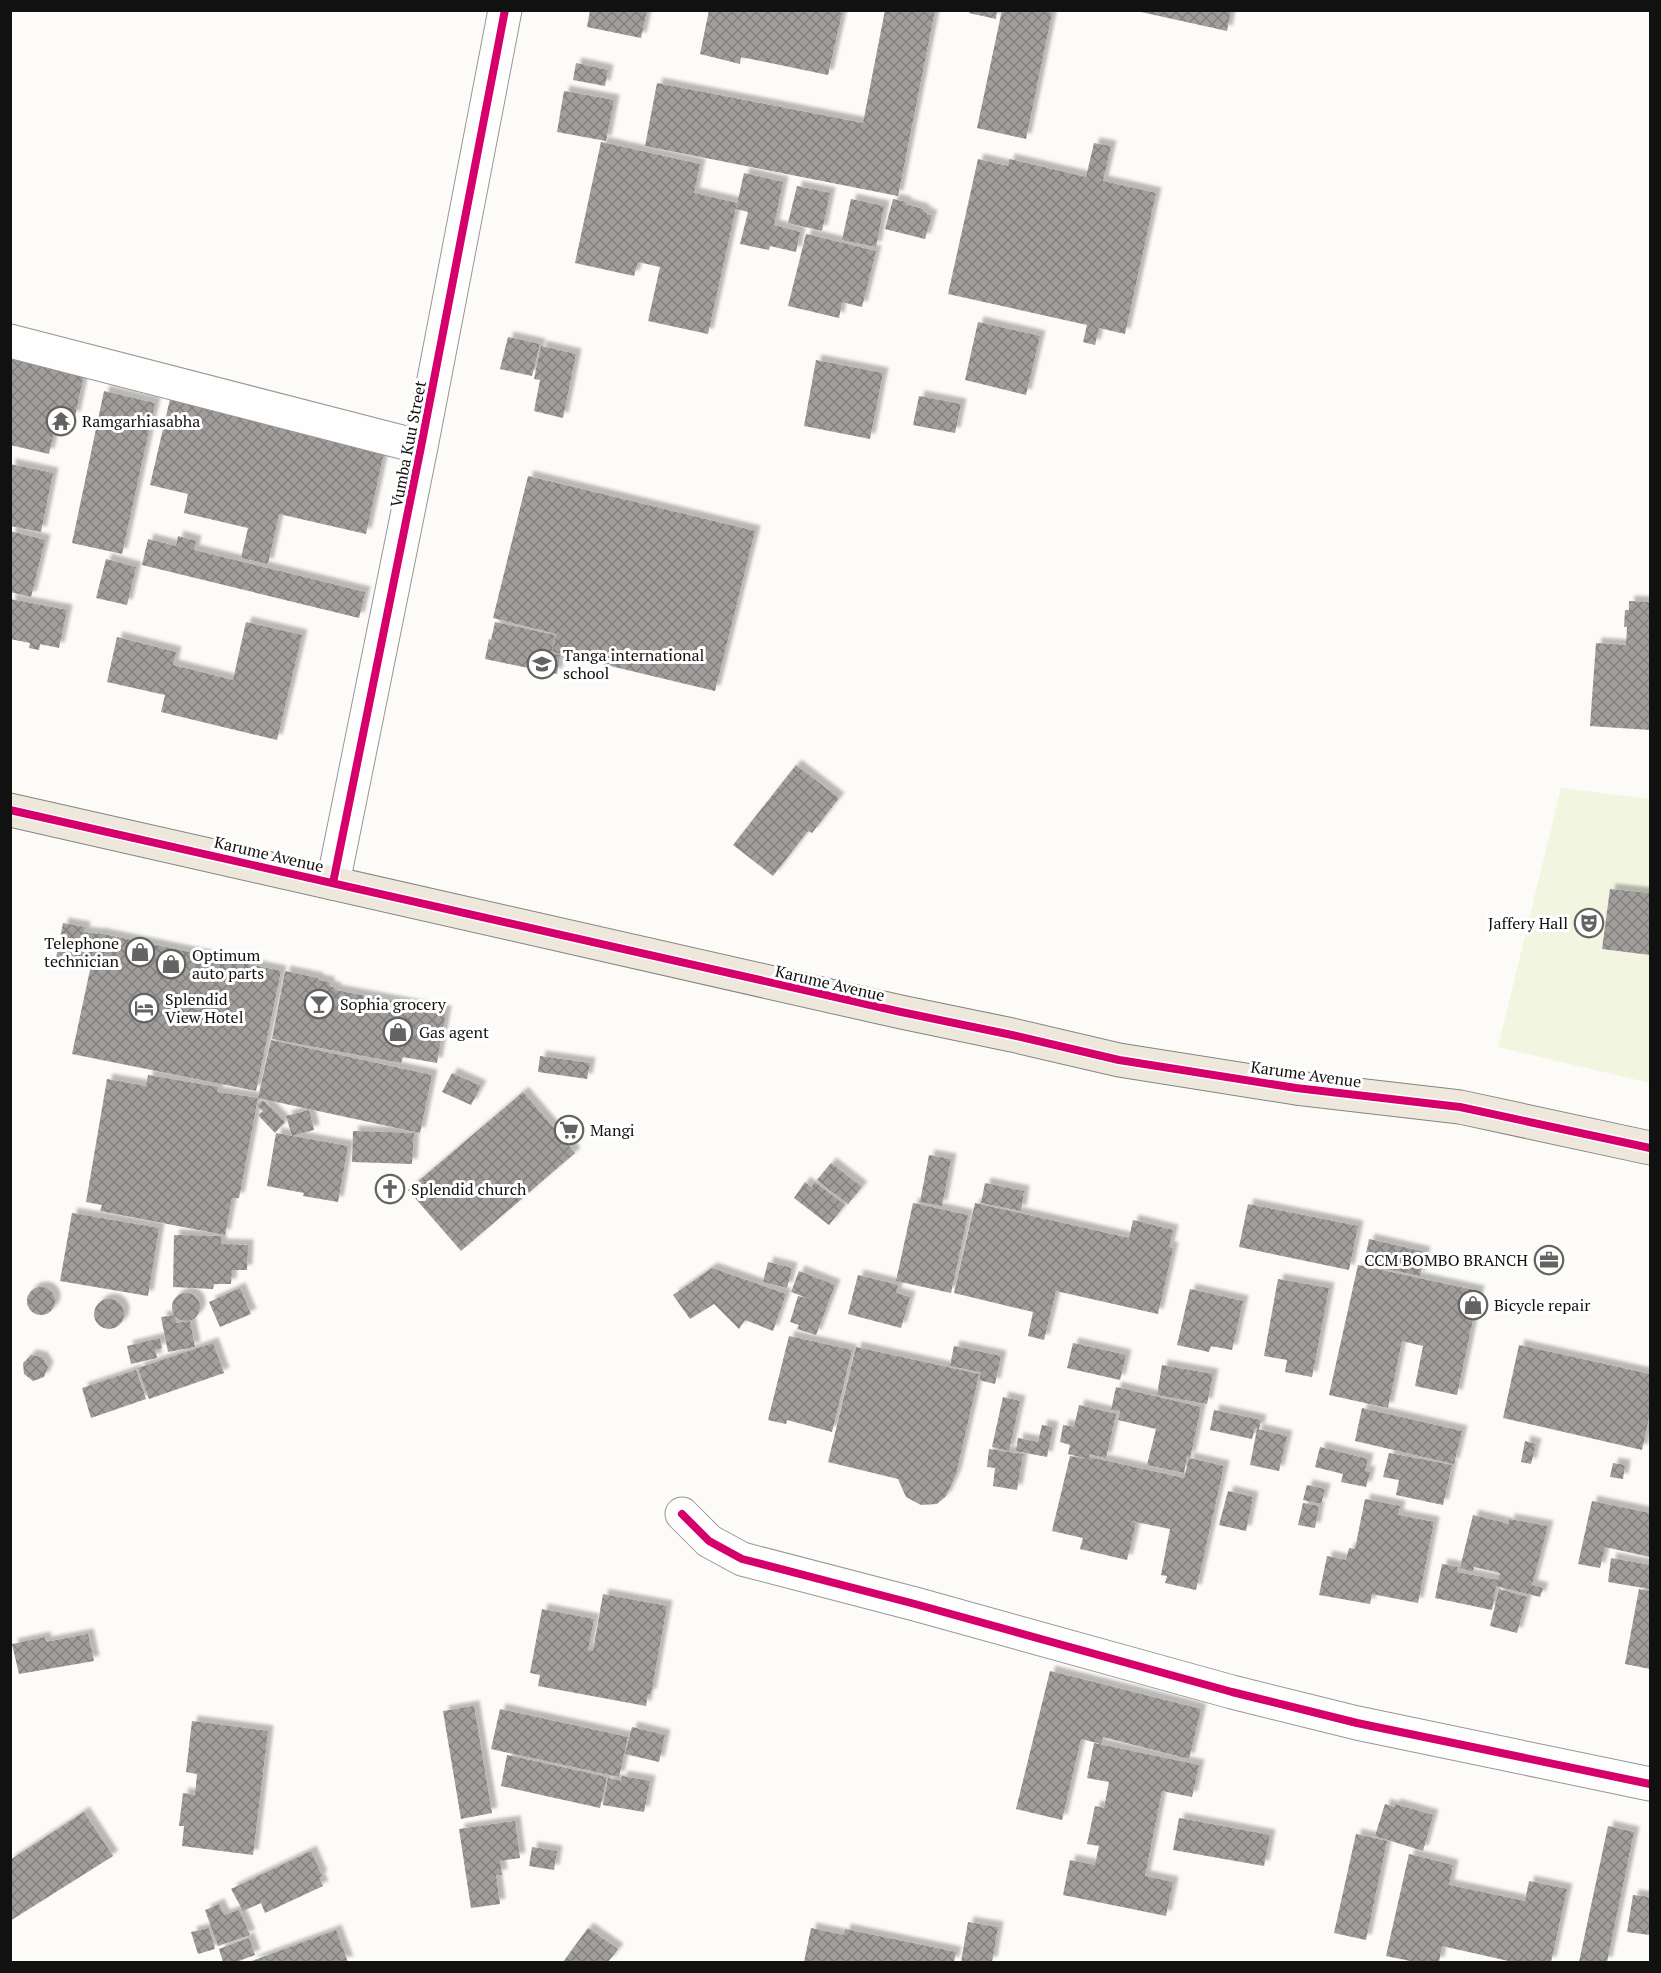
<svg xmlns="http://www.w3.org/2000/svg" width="1661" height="1973" font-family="'PT Serif',serif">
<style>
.pitch{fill:#f2f6e1}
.building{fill:url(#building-cross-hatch);filter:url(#shadow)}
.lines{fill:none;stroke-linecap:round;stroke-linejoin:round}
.minor-casing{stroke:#979695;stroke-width:35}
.major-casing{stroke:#848482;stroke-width:35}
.minor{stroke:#fffefe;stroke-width:33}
.major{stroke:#ede7dc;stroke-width:33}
.cycleway-casing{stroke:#fff;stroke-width:11}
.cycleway{stroke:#d6006c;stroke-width:8}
.labels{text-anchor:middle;stroke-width:6;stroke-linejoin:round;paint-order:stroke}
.poi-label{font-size:16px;fill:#111;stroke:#fff;text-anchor:start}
.street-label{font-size:16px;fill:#111;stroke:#fff}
</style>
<defs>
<pattern id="building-cross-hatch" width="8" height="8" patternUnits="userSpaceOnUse" patternTransform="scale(1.5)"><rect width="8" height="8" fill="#a19e9c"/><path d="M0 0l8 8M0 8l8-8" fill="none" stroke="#827f7e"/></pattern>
<filter id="shadow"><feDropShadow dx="5.5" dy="-5.5" stdDeviation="1.5" flood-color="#0004"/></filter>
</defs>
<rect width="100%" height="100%" fill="#fcfbf7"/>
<path class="pitch" d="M1561 788 1650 799V1083L1498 1047Z"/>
<path class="building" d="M590 10H647L641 38 587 27Z
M709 10H831L842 13 828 75 741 57 740 64 700 54Z
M885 10H935L898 196 645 146 657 83 863 123Z
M970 10H997L996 19 969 13Z
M1002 10H1041L1052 13 1026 139 977 128Z
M1132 10H1231L1227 31Z
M576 63 608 70 605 86 573 80Z
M564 91 614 100 606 141 557 132Z
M601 142 700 164 694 193 737 203 708 334 648 321 660 267 638 262 634 276 575 263Z
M1094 143 1111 146 1103 181 1156 193 1125 334 1099 328 1095 345 1083 342 1087 325 948 294 978 159 1008 166 1009 159 1086 177Z
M744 173 783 182 774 225 800 232 796 252 770 246 769 250 740 244 748 212 736 209Z
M797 186 830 193 822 231 788 223Z
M851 199 884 206 876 247 842 240Z
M893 199 906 202 905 204 923 209V211L927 212 926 214 932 215 925 239 885 229Z
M806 234 876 251 862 307 842 302 839 318 788 306Z
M978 322 1040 336 1026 395 965 380Z
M508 337 540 344 532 376 500 369Z
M541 346 576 354 563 418 534 411 540 380 534 379Z
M10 359 84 374 75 417 58 413 49 454 10 445Z
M816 360 883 373 870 439 804 426Z
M104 391 155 403 122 554 72 543Z
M919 396 961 404 955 433 913 425Z
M170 399 385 448 366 534 279 514 268 564 241 558 248 528 184 513 188 494 150 485Z
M10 464 53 473 41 532 10 526Z
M528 476 755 531 715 691 552 652 556 634 493 618Z
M10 531 45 540 31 597 10 592Z
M178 536 196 541 194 550 365 592 359 618 142 565 148 539 176 546Z
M106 559 136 567 127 605 96 598Z
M10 599 67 610 59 648 40 644 39 650 29 648 30 643 10 639Z
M1629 601 1650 602V730L1590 726 1596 643 1626 645 1627 627H1624L1625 610H1629Z
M246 622 302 635 277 740 161 712 165 695 107 682 117 637 176 652 173 665 233 680Z
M495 622 555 635 551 655 552 653 560 655 557 674 485 659 489 639 491 640Z
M796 765 839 798 812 833 808 831 773 876 733 845Z
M1610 889 1650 893V955L1602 949Z
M63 923 85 927 84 932 98 934V933L281 971 256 1091 72 1054 90 970 55 963Z
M285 971 318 978V980L329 982V986L336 988 335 990 446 1011 437 1063 403 1057 401 1063 272 1039Z
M271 1040 432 1075 420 1133 258 1098Z
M540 1056 590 1063 587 1079 538 1072Z
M452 1073 481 1086 471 1105 442 1092Z
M148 1075 218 1087 217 1092 258 1098 239 1198H232L225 1235 100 1211 102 1205 86 1202 107 1079 146 1086Z
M523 1092 575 1153 461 1251 408 1190Z
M263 1100 285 1122 275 1133 258 1115 263 1111 257 1106Z
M309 1110 314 1130 292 1136 286 1116Z
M353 1131 414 1133 412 1164 352 1162Z
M276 1133 348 1146 338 1202 303 1196 304 1193 267 1186Z
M929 1155 951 1159 942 1206 920 1202Z
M831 1163 862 1187 848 1204 817 1180Z
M805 1182 811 1187 815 1182 845 1205 829 1225 794 1198Z
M985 1183 1024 1191 1021 1211 981 1203Z
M913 1203 968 1215 951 1293 896 1281Z
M975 1203 1129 1238 1133 1220 1173 1230 1169 1247 1173 1248 1158 1314 1056 1291 1044 1340 1028 1336 1033 1312 954 1293Z
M1248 1204 1358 1226 1349 1270 1239 1247Z
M72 1213 159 1228 148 1296 60 1281Z
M174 1235 221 1236V1244L248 1245 247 1270H232L231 1284H214L213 1289 173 1287Z
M1369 1239 1425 1252 1420 1276 1364 1264Z
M768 1262 792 1268 787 1288 763 1282Z
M1358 1265 1479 1291 1457 1395 1415 1386 1423 1346 1402 1341 1388 1408 1329 1395Z
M712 1268 786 1294 773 1331 745 1320 739 1329 714 1304 690 1319 673 1295Z
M799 1271 835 1285 816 1335 797 1329 799 1325 790 1322 798 1296 810 1299 791 1292Z
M858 1275 898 1285 896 1293 910 1297 901 1328 848 1314Z
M1278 1279 1329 1288 1312 1377 1285 1372 1287 1360 1264 1356Z
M27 1301a14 14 0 1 1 28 0a14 14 0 1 1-28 0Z
M240 1288 251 1314 220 1327 209 1302Z
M1190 1289 1243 1301 1232 1350 1211 1346 1209 1352 1177 1345Z
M172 1307a14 14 0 1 1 28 0a14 14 0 1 1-28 0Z
M94 1314a15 15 0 1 1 30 0a15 15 0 1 1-30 0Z
M175 1315 176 1323 190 1321 195 1347 168 1352 161 1317Z
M789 1336 852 1350 832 1432 787 1420 786 1424 768 1420Z
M160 1338 162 1348 155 1350 157 1358 131 1364 127 1346Z
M213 1343 224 1373 149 1399 138 1368Z
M1073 1343 1126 1355 1120 1380 1067 1368Z
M1519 1345 1650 1374V1413L1642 1450 1503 1418Z
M954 1346 1001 1356 995 1384 979 1380 981 1370 980 1372 950 1366Z
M856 1347 979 1374 956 1474 946 1496 937 1504 921 1505 906 1497 898 1479 828 1462Z
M31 1355 42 1357 48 1367 44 1377 33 1381 24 1374 23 1363Z
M1162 1365 1213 1374 1207 1404 1157 1395Z
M136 1370 146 1399 91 1418 82 1388Z
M1116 1387 1201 1407 1190 1458 1187 1456 1184 1473 1147 1465 1156 1429 1118 1420 1120 1411 1111 1410Z
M1003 1397 1020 1401 1009 1451 992 1447Z
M1079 1405 1116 1414 1106 1458 1089 1454V1457L1184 1478 1189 1458 1224 1466 1196 1590 1165 1583 1167 1576 1161 1575 1170 1529 1126 1520 1136 1523 1127 1560 1080 1549 1083 1538 1052 1531 1070 1456 1092 1460 1068 1454 1070 1445 1060 1442 1063 1425 1074 1427Z
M1362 1408 1462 1431 1454 1464 1355 1441Z
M1214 1410 1261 1420 1259 1429 1255 1428 1252 1439 1210 1430Z
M1042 1425 1053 1427 1047 1457 1016 1451 1018 1438 1038 1442Z
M1257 1429 1287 1436 1279 1471 1250 1465Z
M1525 1441 1536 1444 1531 1464 1521 1462Z
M1320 1447 1368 1459 1365 1471 1370 1472 1366 1487 1341 1482 1343 1474 1315 1467Z
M989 1449 1023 1454 1017 1490 993 1486 995 1468 987 1467Z
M1389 1453 1452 1465 1443 1505 1396 1495 1399 1480 1383 1477Z
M1613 1463 1625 1465 1623 1479 1610 1477Z
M1307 1485 1325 1489 1321 1504 1303 1500Z
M1228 1491 1253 1497 1246 1531 1219 1525Z
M1365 1499 1400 1506 1398 1515 1434 1522 1418 1603 1372 1594 1370 1604 1319 1595 1327 1556 1346 1560 1349 1548 1355 1549Z
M1592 1501 1650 1513V1557L1605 1547 1600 1568 1578 1564Z
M1303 1503 1319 1506 1315 1528 1298 1525Z
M1473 1515 1509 1524V1519L1548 1526 1532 1585 1543 1588 1540 1597 1496 1586 1492 1610 1435 1598 1442 1564 1458 1567 1457 1572 1498 1580 1500 1573 1474 1567 1473 1572 1460 1568Z
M1611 1558 1650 1565V1589L1608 1582Z
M1499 1589 1527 1597 1517 1633 1490 1626Z
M1639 1589 1650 1591V1669L1625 1664Z
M603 1594 667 1606 651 1694H648L646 1706 538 1686 540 1675 530 1673 542 1609 594 1619 588 1650 593 1651Z
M88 1634 94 1661 19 1674 12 1644 45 1637 46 1642Z
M1050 1671 1201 1709 1189 1759 1103 1737 1101 1744 1081 1739 1062 1820 1016 1809Z
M474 1706 492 1813 461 1819 443 1711Z
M500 1709 628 1737 619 1777 491 1749Z
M192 1721 268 1731 253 1855 182 1846 184 1826H179L183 1793 195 1795 197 1774 186 1772Z
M632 1727 665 1735 659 1762 625 1754Z
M1094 1743 1199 1765 1192 1797 1162 1791 1145 1876 1173 1882 1166 1916 1063 1895 1070 1860 1095 1865 1099 1846 1087 1844 1095 1806 1104 1808 1109 1782 1087 1778Z
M507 1755 607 1777 600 1808 501 1786Z
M622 1776 650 1781 644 1812 603 1805 608 1778 621 1781Z
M1385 1804 1394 1807 1395 1804 1433 1815 1423 1851 1375 1836Z
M84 1812 113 1856 10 1921V1860Z
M1179 1818 1270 1835 1264 1866 1173 1850Z
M515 1821 520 1858 500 1861 502 1875H496L500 1904 471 1908 459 1829Z
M1608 1826 1634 1832 1607 1962H1579Z
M1356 1834 1387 1841 1366 1940 1334 1933Z
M532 1847 557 1851 554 1870 529 1866Z
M311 1851 322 1876 319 1878 323 1886 265 1913 261 1903 243 1911 231 1889Z
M1409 1854 1453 1865 1449 1885 1525 1901 1529 1881 1567 1889 1551 1962H1513L1442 1946 1439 1962H1415L1386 1956Z
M1633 1895 1650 1897V1935L1627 1932Z
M219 1904 224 1915 239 1910 250 1935 218 1946 205 1910Z
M968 1922 998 1927 992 1962H961Z
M209 1928 215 1949 198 1954 191 1932Z
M588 1928 618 1949 608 1962H563Z
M811 1928 844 1935 845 1929 956 1952 954 1962H804Z
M336 1930 348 1962H249Z
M249 1938 255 1955 236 1962H223L219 1949Z"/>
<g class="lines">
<g class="minor-casing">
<path id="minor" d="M10 341 421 447
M333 883 421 447 505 10
M682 1514 709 1541 742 1559 915 1604 1232 1692 1357 1723 1650 1784"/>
</g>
<g class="major-casing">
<path id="major" d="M10 810 901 1012 1012 1035 1119 1060 1296 1088 1460 1107 1650 1148"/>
</g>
<use href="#minor" class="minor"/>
<use href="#major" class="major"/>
<g class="cycleway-casing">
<path id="cycleway" d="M10 810 901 1012 1012 1035 1119 1060 1296 1088 1460 1107 1650 1148
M333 883 421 447 505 10
M682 1514 709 1541 742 1559 915 1604 1232 1692 1357 1723 1650 1784"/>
</g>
<use href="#cycleway" class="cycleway"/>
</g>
<defs>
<g id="temple-ring" transform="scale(1.5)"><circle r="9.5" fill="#fff" stroke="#636362" stroke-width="1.5"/><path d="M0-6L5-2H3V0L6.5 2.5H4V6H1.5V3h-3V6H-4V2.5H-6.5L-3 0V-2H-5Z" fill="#636362"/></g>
<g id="school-ring" transform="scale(1.5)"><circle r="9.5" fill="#fff" stroke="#636362" stroke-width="1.5"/><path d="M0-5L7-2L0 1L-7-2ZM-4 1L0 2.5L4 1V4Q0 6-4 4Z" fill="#636362"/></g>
<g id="theatre-ring" transform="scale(1.5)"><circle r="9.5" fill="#fff" stroke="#636362" stroke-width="1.5"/><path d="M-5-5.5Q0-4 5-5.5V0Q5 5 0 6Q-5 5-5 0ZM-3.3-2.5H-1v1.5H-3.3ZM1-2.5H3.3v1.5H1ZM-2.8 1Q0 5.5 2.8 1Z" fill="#636362"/></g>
<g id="shop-ring" transform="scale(1.5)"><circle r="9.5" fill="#fff" stroke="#636362" stroke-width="1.5"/><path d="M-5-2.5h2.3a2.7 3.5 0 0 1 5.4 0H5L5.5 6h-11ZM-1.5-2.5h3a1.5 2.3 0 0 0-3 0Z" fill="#636362"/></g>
<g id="bar-ring" transform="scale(1.5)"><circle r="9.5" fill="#fff" stroke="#636362" stroke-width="1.5"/><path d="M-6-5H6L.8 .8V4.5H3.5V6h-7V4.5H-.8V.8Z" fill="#636362"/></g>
<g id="hotel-ring" transform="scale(1.5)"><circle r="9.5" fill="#fff" stroke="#636362" stroke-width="1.5"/><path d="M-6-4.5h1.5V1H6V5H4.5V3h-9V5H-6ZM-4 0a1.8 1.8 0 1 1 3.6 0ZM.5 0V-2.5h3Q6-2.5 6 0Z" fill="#636362"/></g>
<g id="supermarket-ring" transform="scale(1.5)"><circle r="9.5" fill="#fff" stroke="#636362" stroke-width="1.5"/><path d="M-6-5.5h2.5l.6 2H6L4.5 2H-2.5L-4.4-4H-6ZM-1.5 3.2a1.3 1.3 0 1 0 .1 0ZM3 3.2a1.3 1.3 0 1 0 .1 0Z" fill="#636362"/></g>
<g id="church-ring" transform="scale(1.5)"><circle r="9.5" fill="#fff" stroke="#636362" stroke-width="1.5"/><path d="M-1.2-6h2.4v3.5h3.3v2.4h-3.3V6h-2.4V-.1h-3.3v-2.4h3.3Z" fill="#636362"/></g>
<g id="office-ring" transform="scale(1.5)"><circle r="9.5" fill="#fff" stroke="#636362" stroke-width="1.5"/><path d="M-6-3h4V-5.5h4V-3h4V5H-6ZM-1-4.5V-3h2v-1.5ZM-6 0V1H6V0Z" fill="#636362"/></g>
</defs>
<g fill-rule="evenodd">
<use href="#temple-ring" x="61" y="421"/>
<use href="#school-ring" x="542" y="664"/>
<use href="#theatre-ring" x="1589" y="923"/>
<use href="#shop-ring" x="140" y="952"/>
<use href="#shop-ring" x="171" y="964"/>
<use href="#bar-ring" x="319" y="1004"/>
<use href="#hotel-ring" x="144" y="1008"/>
<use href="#shop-ring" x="398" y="1032"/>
<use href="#supermarket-ring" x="569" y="1130"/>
<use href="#church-ring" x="390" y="1189"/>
<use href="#office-ring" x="1549" y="1260"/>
<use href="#shop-ring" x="1473" y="1305"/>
</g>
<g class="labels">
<g class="poi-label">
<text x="82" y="427">Ramgarhiasabha</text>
<text x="563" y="661">Tanga international<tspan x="563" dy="18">school</tspan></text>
<text x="1568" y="929" text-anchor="end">Jaffery Hall</text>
<text x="119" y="949" text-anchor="end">Telephone<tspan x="119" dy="18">technician</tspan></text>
<text x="192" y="961">Optimum<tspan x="192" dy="18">auto parts</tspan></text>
<text x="165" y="1005">Splendid<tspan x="165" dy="18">View Hotel</tspan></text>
<text x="340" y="1010">Sophia grocery</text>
<text x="419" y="1038">Gas agent</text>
<text x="590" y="1136">Mangi</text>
<text x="411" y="1195">Splendid church</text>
<text x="1528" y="1266" text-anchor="end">CCM BOMBO BRANCH</text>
<text x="1494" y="1311">Bicycle repair</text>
</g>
<g class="street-label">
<text transform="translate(408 444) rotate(-79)" y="6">Vumba Kuu Street</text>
<text transform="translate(269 854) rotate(13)" y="6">Karume Avenue</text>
<text transform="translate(830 983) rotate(13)" y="6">Karume Avenue</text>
<text transform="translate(1306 1074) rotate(8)" y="6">Karume Avenue</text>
</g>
</g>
<rect width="1661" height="1973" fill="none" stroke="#111111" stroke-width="24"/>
</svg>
